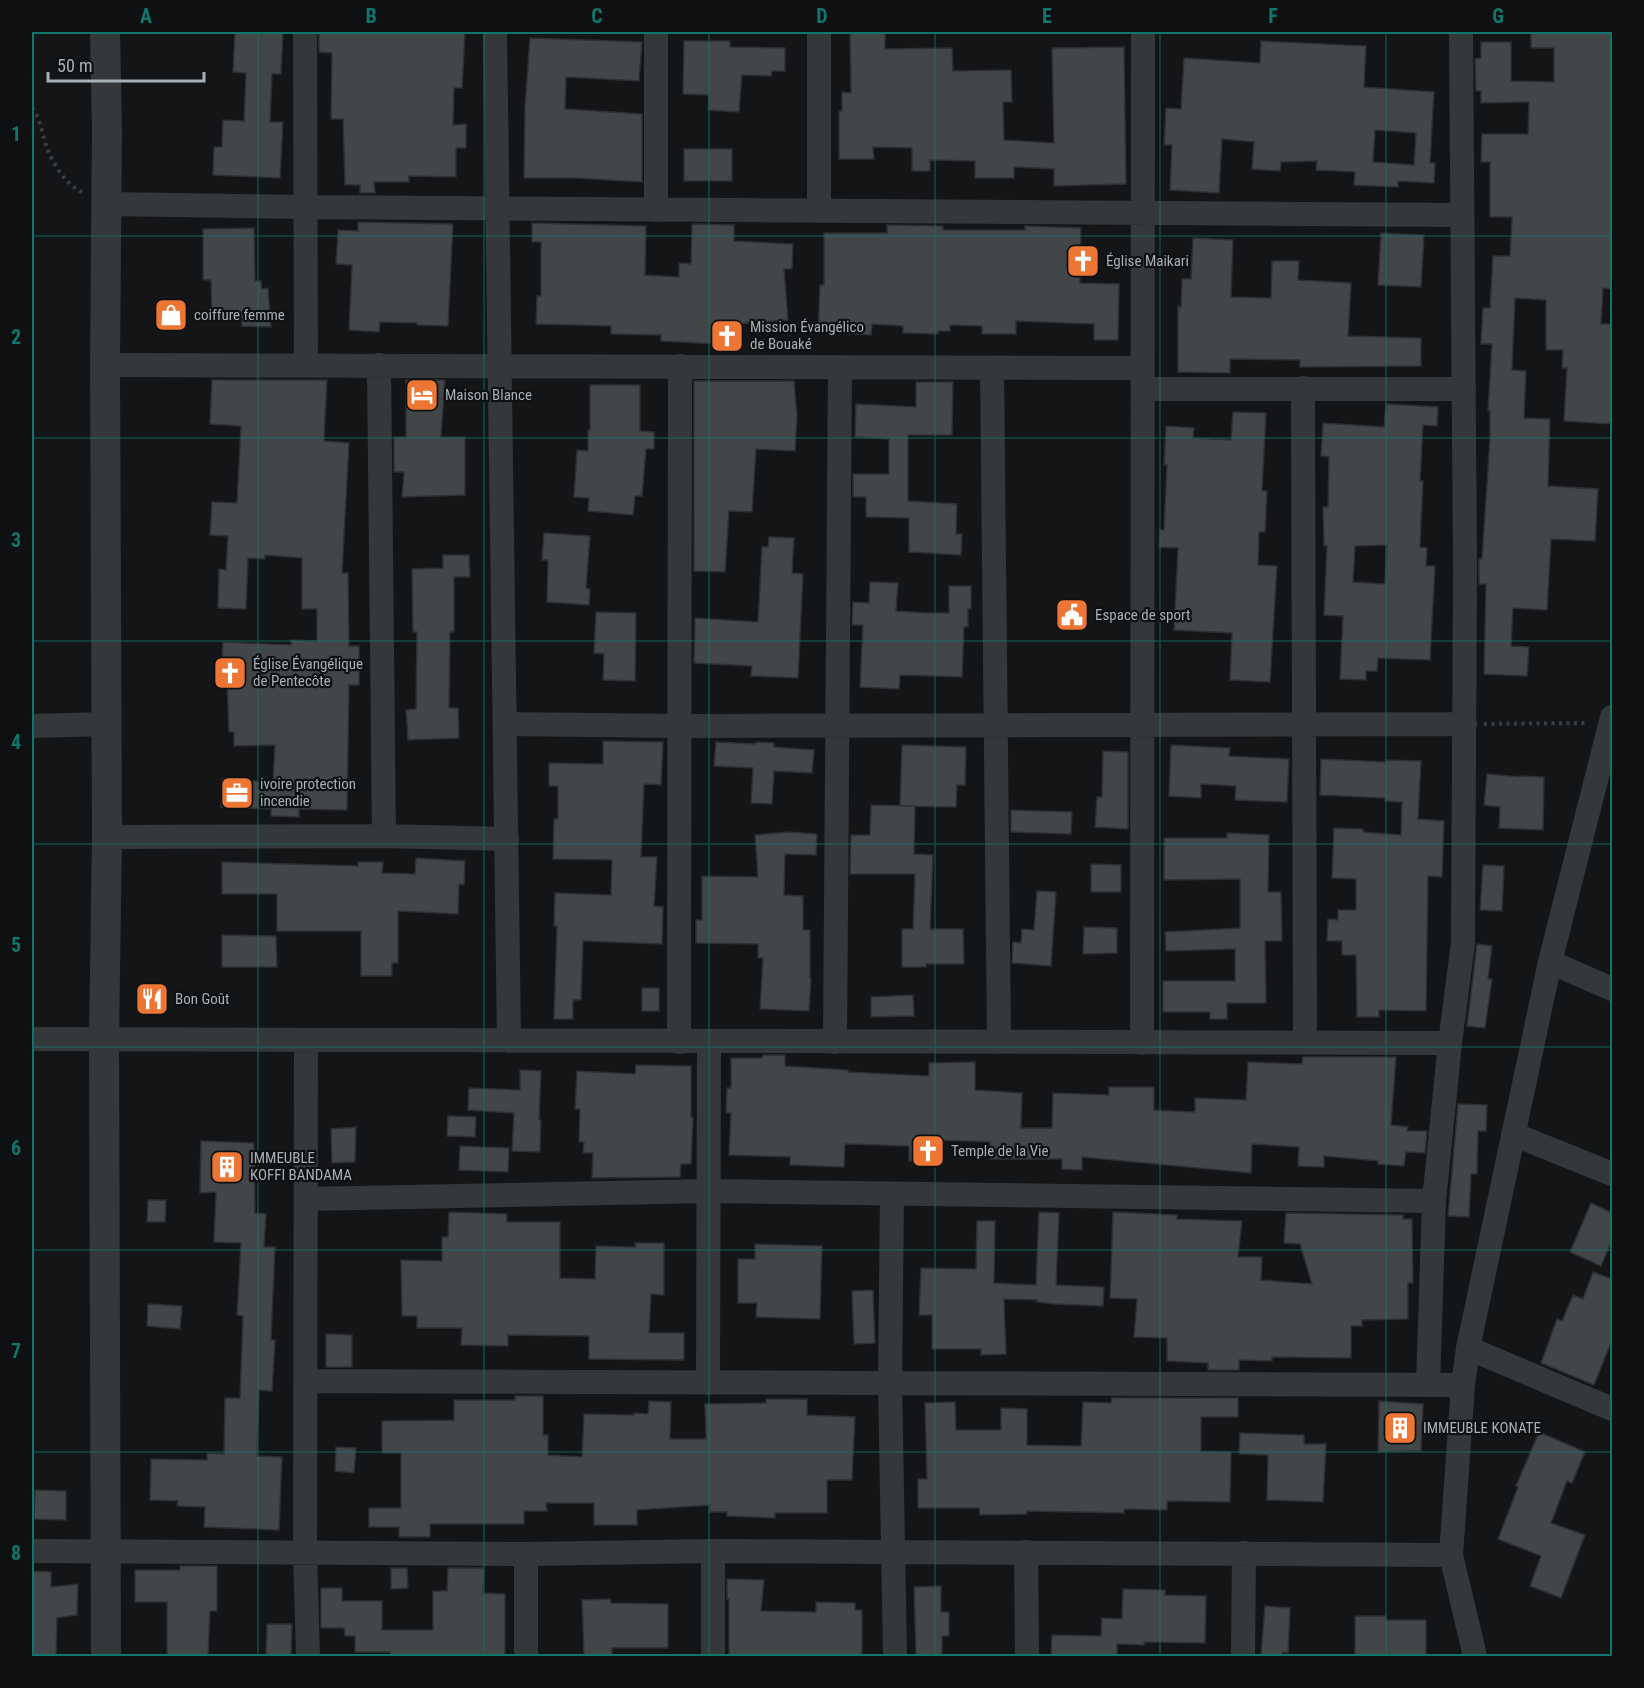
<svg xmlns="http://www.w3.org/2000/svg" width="1644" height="1688" font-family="'Roboto Condensed',sans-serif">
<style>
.building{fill:#434649;stroke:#2e2f32;stroke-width:1.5;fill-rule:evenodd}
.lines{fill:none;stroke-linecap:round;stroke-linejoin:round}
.path{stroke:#3b3f42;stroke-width:4;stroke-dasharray:3 4.5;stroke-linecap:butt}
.minor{stroke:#35383b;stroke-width:24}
.tertiary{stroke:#35383b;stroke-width:30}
.grid{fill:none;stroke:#0f766e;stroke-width:1.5;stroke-opacity:0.55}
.labels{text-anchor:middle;stroke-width:4.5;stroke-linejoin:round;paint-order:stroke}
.poi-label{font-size:15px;fill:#a6b0b6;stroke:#0f1011;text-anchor:start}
.neatline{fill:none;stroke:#0f766e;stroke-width:2}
.grid-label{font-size:20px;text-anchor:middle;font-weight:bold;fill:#0f766e}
</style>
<rect width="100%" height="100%" fill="#141516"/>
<path class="building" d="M235 32H283L281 74H272L270 122H283L280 178 213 175 214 147H222L223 120 244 121 246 73 233 72Z
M319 32H465L462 88H454L453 125 466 124V148H456V177L409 176V182H374L375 193H360V185H345L343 119H331L332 53 319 52Z
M1531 32H1612V289L1603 288 1601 324H1612V424L1564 421 1567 368H1562L1563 350H1546V300L1515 298 1512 370 1526 371 1524 418 1550 419 1548 486 1598 489 1595 541 1551 539 1547 610 1513 608 1511 646 1529 647 1527 676 1484 674 1486 584H1479V559H1482L1490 438V411H1488L1492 344H1481L1483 308H1490L1493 256H1510L1512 217H1490V162H1481L1482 134H1528L1529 102 1481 103V91H1476L1475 59 1481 58V42H1511V81L1554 82V48H1531Z
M850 33H885V49L952 48 953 71 1011 70 1012 102H1003L1004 140 1054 143 1052 48 1124 47 1126 184 1054 186V169L1014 167V178H975V161L930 160V171H912V148L873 147 874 159H839V111H842V92L851 93Z
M530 38 642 42 639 81 566 77 565 109 642 114V182L575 178H524L525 107Z
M684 41H730V47L785 48V71H772L771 76 742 75 739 112 708 110 709 95 683 94Z
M1261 41 1366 46 1364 87 1434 92 1430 163H1435L1434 183 1398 181V187L1354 185 1355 172 1316 170 1317 161 1281 162 1280 171 1252 169 1254 142 1222 139 1219 193 1170 190 1172 145H1164L1166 108 1181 109 1184 58 1260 63ZM1375 130 1416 133 1414 165 1373 162Z
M684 149H732V181H684Z
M358 222 453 224 448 326 417 325V323L380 322 379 332 349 330 352 265 336 264 338 230 358 231Z
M532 223 646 226 645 275 679 277V263L691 264 692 224 734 225V241L793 244 792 269H784L788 320 737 324 735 345 661 341V335L611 334V326L536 324 537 296H541V242H532Z
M887 225 943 226V230H1025V226L1081 228 1080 283 1119 284 1118 340H1094V324L1016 321V334H982V326L950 325V331H938V334L903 333V326L872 324 871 335 818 332 820 285H824V233H887Z
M254 228 255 281H261L262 289 268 288 271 327 242 326V319L212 317 211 280H203V229Z
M1381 233 1424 235 1421 287 1378 285Z
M1193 238 1233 240 1231 297 1271 298 1272 261H1299L1298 280 1351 283 1348 336 1421 338V366L1300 367V360L1230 359V373L1178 372V306L1181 307 1182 279H1191Z
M212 380H327L324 441 349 443 342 573H348L349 646H359V685H349L347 810 299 809V817L271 816V809L221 807 222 779 273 782 275 745 234 746V732H229L227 681 221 680 223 642 291 645V640L317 641V609H302V558L265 555V559L248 558 246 609 218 608 219 569 226 570 228 536 210 535 212 502 237 503 241 426 210 424Z
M406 380H445L441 437H465V495L402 497 404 472H394V437H406Z
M694 381H794L797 416 795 451 756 449 752 512 729 511 725 572 694 571Z
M916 382H953L952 435H908V501L957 504 956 534H962L961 555 909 552V518L866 517V497H853V474H889V439L855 437 856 404 916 407Z
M590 385H640V431L654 432V449H646L642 496H635L633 515 588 511 589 498 574 497 577 450 588 451V430H590Z
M1386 404 1438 407 1437 426 1423 425 1420 481H1423L1420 547 1427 548 1426 566H1435L1430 660 1378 658 1377 671H1366V680L1340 679 1343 616 1324 615 1327 546H1324L1323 507H1328L1329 457 1321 456 1323 423 1384 427ZM1387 545 1385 584 1353 582 1355 546Z
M1233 412 1266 413 1262 491H1267L1265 532H1259L1258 565 1277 566 1270 682 1230 680 1232 633 1174 630 1178 548 1159 547 1160 530H1164L1167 465H1164L1166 426 1194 428 1193 438 1231 440Z
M544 533 590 536 586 588 590 589 589 605 547 602 548 560H542Z
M769 537 794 538 792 573 803 574 798 678 751 676 752 666 694 663 695 618 758 622 762 547H768Z
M443 555H469L470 577H454V632H450L449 708H458L459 738 408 740 406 710 416 709 417 632H413L412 569 443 568Z
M870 582 898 583 896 611 926 613H949V586H971V609H968V627H964L962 677 900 675 899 689 860 687 863 625H852L853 602 869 603Z
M596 612 636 613 635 681 603 680 604 654 594 653Z
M603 741 663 742 661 785 644 784 641 857H657L654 906 663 907 662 944 583 941 581 1000H573V1019H554L557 926H554L555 893 611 895 612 860 553 859 554 819H558V786H549V763L603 764Z
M716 742 756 744V742L774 743V747L814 750 812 773 774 771 772 804 751 803 753 768 714 766Z
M902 745 966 747 965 785H957L956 807 900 806Z
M1171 745 1230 748 1229 756 1289 759 1287 802 1235 800 1236 786 1201 784V798L1169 796Z
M1103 751 1128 752V829L1095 827 1097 797H1102Z
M1321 759 1386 762V760L1421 761 1418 819 1444 821 1442 877 1428 876 1426 1011 1379 1010V1017H1357L1356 955H1342V941H1327L1328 919 1338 920V910H1356V879L1332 878 1334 828 1363 829V832L1401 835 1402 802 1385 801V798L1320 795Z
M1487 774 1520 777V776L1544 777 1543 830 1499 828 1500 807 1484 805Z
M871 805 915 806 914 854 933 855 930 929H963L964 964H926V967H902V929H913L915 874H850L851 835H870Z
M1011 810 1072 812 1071 834 1011 832Z
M788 832 817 834 816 855 785 854 784 895 803 896V930H810V978H811L809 1011 760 1009 763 958H758V944L696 943V920H702V876L758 877 755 835Z
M1227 833 1269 835 1268 892H1281L1282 941H1265L1266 1003H1227V1019H1210V1012H1163V981H1235V949L1166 951 1165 932 1240 928V879L1164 880V838H1227Z
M416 858 465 861 464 885 459 884 458 914 398 911V963H392V976H361V931H277V894H222V862L358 866V862H383L382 873 415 874Z
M1091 864 1121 865V892H1091Z
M1483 865 1504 866 1502 911 1480 910Z
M1037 891 1056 892 1051 966 1012 963 1013 942 1021 943 1022 929 1034 930Z
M1084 927 1117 928V953L1083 954Z
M222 935 276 936 277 967H222Z
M1477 944 1492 946 1488 979H1492L1485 1028 1467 1026Z
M642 988H659V1011H642Z
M913 995 914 1016 871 1017V997Z
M763 1055H785V1066L848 1070V1072L929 1076V1063L975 1062V1090L1022 1093 1021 1128H1052L1053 1093 1109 1095V1087H1154V1110L1195 1112V1098L1246 1100 1248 1062 1302 1064 1303 1057H1396L1391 1125 1408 1127 1407 1131H1427L1425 1153 1406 1152 1404 1166 1378 1164V1161L1324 1156V1167L1298 1166 1299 1147 1252 1144 1251 1173 1082 1157V1170L1062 1169V1159H990V1142L937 1140V1161H909V1146L845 1144 844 1167 790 1165V1157L729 1155 731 1113H726L727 1088H731V1058H762Z
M636 1065 691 1066V1117H693L691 1164H681L680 1177 592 1178 593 1153H583L584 1142H579L580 1109H575L577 1071 635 1074Z
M520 1070 541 1071 539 1120H541L540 1152 512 1151 514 1113 468 1110 469 1088 520 1090Z
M1458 1104 1487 1105 1486 1131H1478L1477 1174H1471L1469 1217 1448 1216Z
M448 1116 476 1117 475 1137 447 1136Z
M356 1127 355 1162 332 1163 331 1129Z
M201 1141 254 1143 255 1213 266 1214 264 1247H275L271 1340H275L272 1391 259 1390 257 1456 282 1457 279 1530 204 1527 205 1507 177 1506 178 1501 150 1500 151 1459 207 1460V1453L224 1454 225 1398H240L243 1316 237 1315 241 1243 214 1242 216 1192 200 1193Z
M460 1146 509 1148 508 1172 459 1170Z
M148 1200H166L165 1222H147Z
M1591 1203 1612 1213V1240L1601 1266 1570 1252Z
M449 1212 507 1214V1222H560V1278L595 1279 596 1246 635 1247V1243H664V1295L651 1294 649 1333H684V1360L589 1359V1336L508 1335V1346L461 1345 462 1328H417V1316H402L401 1260 442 1261V1237H448Z
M1039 1212 1059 1213 1056 1285 1104 1287 1103 1306 1054 1304 1037 1302V1300L1004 1299 1006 1354 981 1355V1349H932V1315H919L921 1268 976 1269 977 1221H995L994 1283 1036 1285Z
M1113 1212 1177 1215V1219L1242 1221 1238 1257H1262L1261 1280 1312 1284 1300 1244 1284 1243 1286 1213 1403 1215V1219H1412L1413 1283H1408V1319L1362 1320V1326H1351V1358L1272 1357V1361L1239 1360V1370H1208V1363L1167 1361V1338L1134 1337 1137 1299 1110 1298Z
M755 1244 822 1246 820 1319 756 1317 757 1303H738V1259H755Z
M1593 1272 1612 1279V1340L1594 1385 1541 1363 1557 1319 1562 1321 1573 1295 1583 1299Z
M873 1290 875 1343 854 1344 852 1291Z
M148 1304 182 1306 180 1329 147 1326Z
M326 1334 352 1335V1367H326Z
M515 1396H543V1435H548V1455L582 1457 584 1414 634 1415V1413L648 1414 649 1401 671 1402 670 1439H706L705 1404 766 1403V1399H807V1415L855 1417 852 1480H827V1513H775V1518L727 1516V1512H709L710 1505 637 1510V1525H594V1503H546L547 1511H524V1524H430V1537H399V1527H369V1508H401V1453H382V1421L454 1420V1400H515Z
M1112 1398H1238V1417H1201V1451L1231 1452 1230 1502 1167 1501V1510L1124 1509V1513L1027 1511V1514L980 1515 979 1508H918V1479H927L925 1403 955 1402 956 1430H1001V1408L1027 1409V1445L1081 1446 1083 1402 1111 1403Z
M1379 1401 1423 1404 1421 1451 1378 1452Z
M1539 1432 1585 1452 1572 1483 1567 1481 1551 1523 1585 1535 1561 1598 1530 1586 1541 1556 1498 1539 1518 1487 1516 1486Z
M1240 1433 1304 1435V1444H1326L1323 1502 1267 1500 1268 1455 1239 1454Z
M336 1447 356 1448 354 1473 335 1471Z
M35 1490 66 1491V1520L34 1519Z
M180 1566H217V1611H210L208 1656H167V1602H135V1570H180Z
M391 1568H407L408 1588 391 1589Z
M448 1568H484L483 1593 505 1594V1656H390V1652H355V1636H345L344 1628H321V1588H342V1601H382V1630H433V1591H447Z
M32 1571 51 1572V1587L78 1584 77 1615 57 1618 56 1656H32Z
M727 1579 764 1580 761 1611 816 1612V1602L855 1603V1610H862V1656H729V1599H727Z
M941 1586V1612H949V1636H942V1656H916L914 1587Z
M1123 1589 1165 1590V1595L1206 1596 1205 1643 1144 1642V1645L1117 1644V1656H1051L1052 1635 1101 1636 1102 1618 1122 1619Z
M610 1599 611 1603 668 1604V1648H612V1655H584L582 1600Z
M1265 1606 1290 1608 1288 1653 1283 1652V1656L1261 1655Z
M1355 1616H1386V1620H1426V1656H1355Z
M267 1624H292L291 1656H266Z"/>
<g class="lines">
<path class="path" d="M32 108C41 119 42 135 47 148 53 164 66 185 82 192
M1484 724 1588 723"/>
<path class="minor" d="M305 32 306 365
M495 32 509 1041
M656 32V210
M819 32V211
M107 204 306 207 1462 215
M105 365 1142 368
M379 365 384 836
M992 368 999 1042
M1303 388 1305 1043
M1143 389H1464
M505 724 679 726 1465 724
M32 726 107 724
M107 837 384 836 507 839
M1550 962 1612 989
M32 1039 1450 1043
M306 1041 305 1553 308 1656
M679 1042 680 366
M835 1042 840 367
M1142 1043 1143 32
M1513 1134 1612 1174
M892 1194 890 1382 895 1656
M306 1199 710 1191 1434 1201
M1468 1348 1612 1409
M306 1381 1463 1385
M708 1383 709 1041
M1428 1384 1434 1201 1450 1043 1463 943 1465 569 1461 32
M32 1551 526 1554 713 1551 1451 1555
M1026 1552 1027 1656
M526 1656V1554
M713 1656V1551
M1243 1656 1244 1553
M1475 1656 1451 1555 1463 1385 1468 1348 1550 962 1612 717"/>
<path class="tertiary" d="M105 32 107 129 105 365 107 837 104 1040 106 1656"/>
</g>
<path class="grid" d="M258 32V1656M484 32V1656M709 32V1656M935 32V1656M1160 32V1656M1386 32V1656M32 236H1612M32 438H1612M32 641H1612M32 844H1612M32 1047H1612M32 1250H1612M32 1452H1612"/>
<defs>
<g id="church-square" transform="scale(1.725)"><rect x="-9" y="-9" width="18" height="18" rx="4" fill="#ed7635" stroke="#0f1011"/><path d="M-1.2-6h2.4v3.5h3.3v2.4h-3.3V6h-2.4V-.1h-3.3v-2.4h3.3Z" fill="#fff"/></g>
<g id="shop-square" transform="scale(1.725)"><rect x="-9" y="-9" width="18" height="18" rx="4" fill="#ed7635" stroke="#0f1011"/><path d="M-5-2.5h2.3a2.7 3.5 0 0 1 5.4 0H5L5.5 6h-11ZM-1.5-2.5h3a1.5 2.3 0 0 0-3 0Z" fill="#fff"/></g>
<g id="hotel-square" transform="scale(1.725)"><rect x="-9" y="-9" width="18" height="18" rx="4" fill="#ed7635" stroke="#0f1011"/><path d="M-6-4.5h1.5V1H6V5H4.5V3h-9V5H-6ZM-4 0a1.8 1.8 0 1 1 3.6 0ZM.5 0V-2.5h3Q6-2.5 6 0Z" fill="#fff"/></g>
<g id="civic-square" transform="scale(1.725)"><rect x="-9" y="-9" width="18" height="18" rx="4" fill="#ed7635" stroke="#0f1011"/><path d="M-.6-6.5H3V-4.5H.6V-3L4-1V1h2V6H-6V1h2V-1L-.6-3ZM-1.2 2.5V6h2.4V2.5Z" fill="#fff"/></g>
<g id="office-square" transform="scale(1.725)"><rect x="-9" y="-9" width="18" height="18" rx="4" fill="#ed7635" stroke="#0f1011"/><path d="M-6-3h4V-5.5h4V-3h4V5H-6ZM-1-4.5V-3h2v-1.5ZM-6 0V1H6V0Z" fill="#fff"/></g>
<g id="restaurant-square" transform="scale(1.725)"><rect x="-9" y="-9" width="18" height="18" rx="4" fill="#ed7635" stroke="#0f1011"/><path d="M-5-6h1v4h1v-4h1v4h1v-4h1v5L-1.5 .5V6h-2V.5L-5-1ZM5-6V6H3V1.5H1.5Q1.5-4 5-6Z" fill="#fff"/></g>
<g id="building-square" transform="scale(1.725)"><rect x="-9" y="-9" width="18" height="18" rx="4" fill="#ed7635" stroke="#0f1011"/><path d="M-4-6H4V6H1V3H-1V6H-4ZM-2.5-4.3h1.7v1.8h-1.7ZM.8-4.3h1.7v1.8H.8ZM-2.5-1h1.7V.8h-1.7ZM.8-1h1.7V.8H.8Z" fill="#fff"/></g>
</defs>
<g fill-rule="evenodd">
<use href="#church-square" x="1083" y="261"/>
<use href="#shop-square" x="171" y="315"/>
<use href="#church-square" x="727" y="336"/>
<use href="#hotel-square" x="422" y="395"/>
<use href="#civic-square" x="1072" y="615"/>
<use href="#church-square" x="230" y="673"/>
<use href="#office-square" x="237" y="793"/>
<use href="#restaurant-square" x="152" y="999"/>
<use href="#church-square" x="928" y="1151"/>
<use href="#building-square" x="227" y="1167"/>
<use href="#building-square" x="1400" y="1428"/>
</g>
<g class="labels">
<g class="poi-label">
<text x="1106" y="266">Église Maikari</text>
<text x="194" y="320">coiffure femme</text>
<text x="750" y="332">Mission Évangélico<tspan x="750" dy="17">de Bouaké</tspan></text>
<text x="445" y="400">Maison Blance</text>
<text x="1095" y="620">Espace de sport</text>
<text x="253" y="669">Église Évangélique<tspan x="253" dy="17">de Pentecôte</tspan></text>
<text x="260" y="789">ivoire protection<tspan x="260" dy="17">incendie</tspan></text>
<text x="175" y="1004">Bon Goût</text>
<text x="951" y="1156">Temple de la Vie</text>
<text x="250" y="1163">IMMEUBLE<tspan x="250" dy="17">KOFFI BANDAMA</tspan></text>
<text x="1423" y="1433">IMMEUBLE KONATE</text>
</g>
</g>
<rect width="1644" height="1688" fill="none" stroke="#0f1011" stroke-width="66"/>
<path d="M48 72v9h156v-9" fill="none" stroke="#a6b0b6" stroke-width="3"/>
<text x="57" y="72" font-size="18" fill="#a6b0b6" stroke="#0f1011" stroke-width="4.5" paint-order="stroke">50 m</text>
<rect x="33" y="33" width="1578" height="1622" class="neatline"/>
<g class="grid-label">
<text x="146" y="23">A</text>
<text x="371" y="23">B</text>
<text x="597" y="23">C</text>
<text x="822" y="23">D</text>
<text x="1047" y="23">E</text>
<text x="1273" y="23">F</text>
<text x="1498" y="23">G</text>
<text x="16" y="141">1</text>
<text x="16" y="344">2</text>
<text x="16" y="547">3</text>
<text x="16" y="749">4</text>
<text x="16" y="952">5</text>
<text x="16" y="1155">6</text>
<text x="16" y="1358">7</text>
<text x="16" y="1560">8</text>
</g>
</svg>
